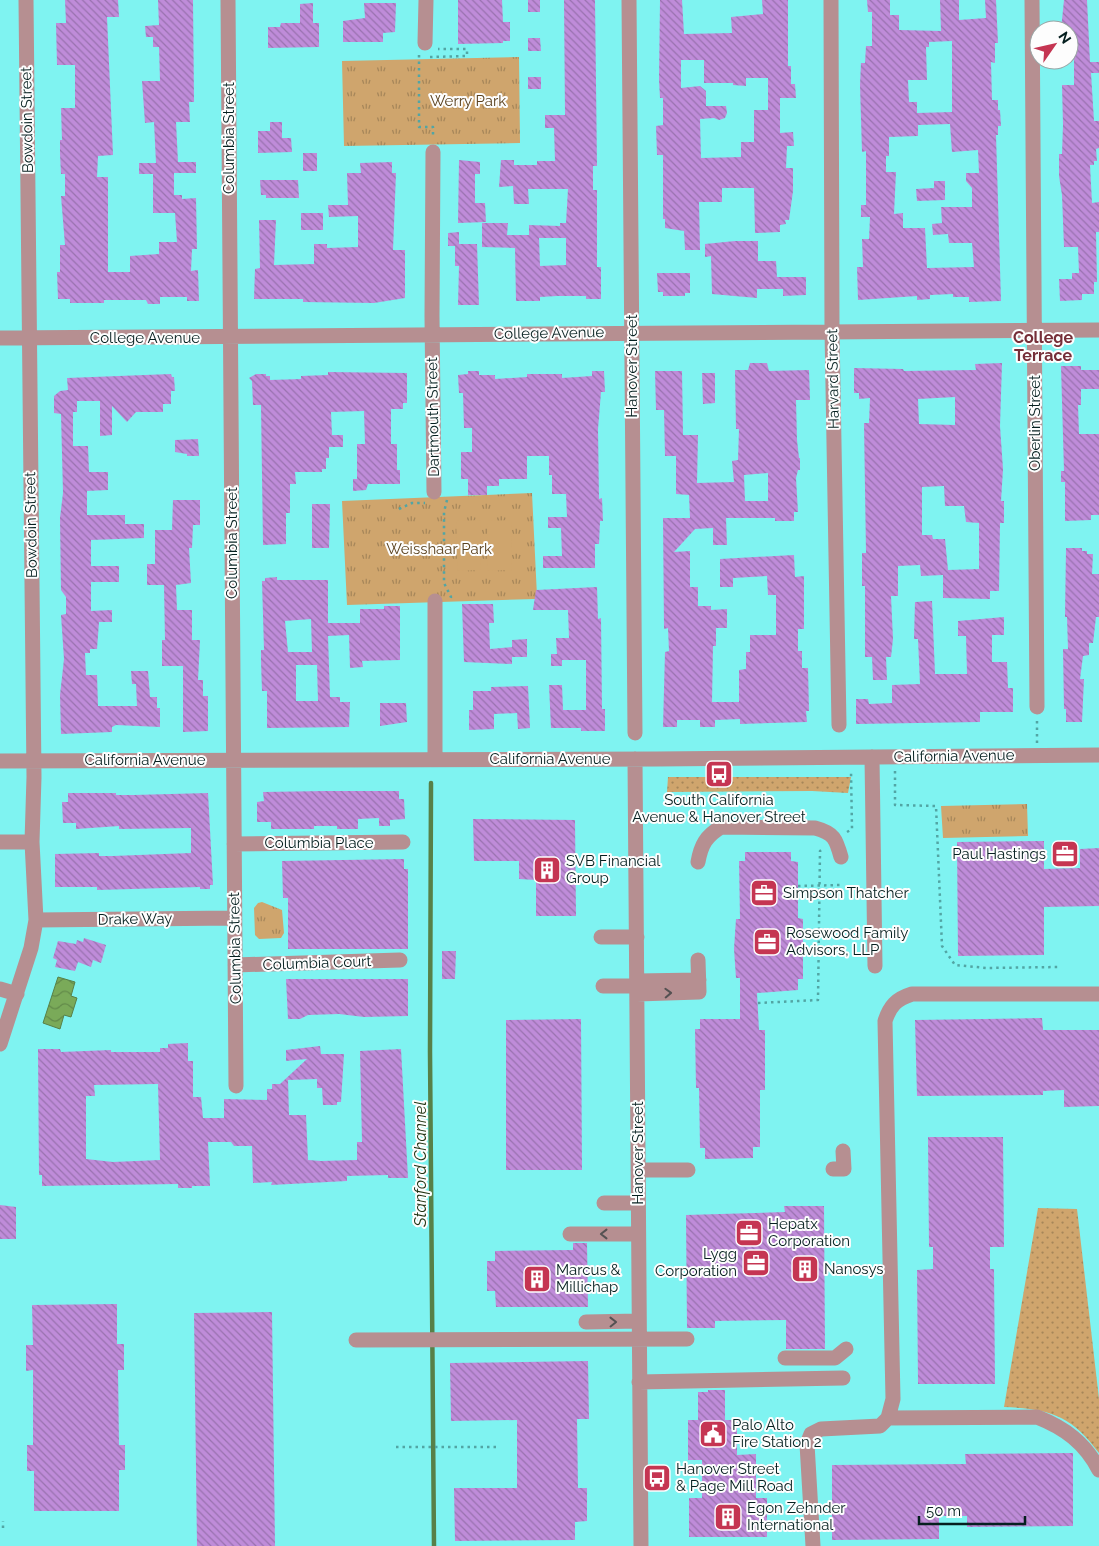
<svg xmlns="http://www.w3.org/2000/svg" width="1099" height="1546" font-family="Raleway,sans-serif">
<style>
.grass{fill:url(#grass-dots)}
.park{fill:url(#park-tufts)}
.pitch{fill:#cfa56d}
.water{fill:url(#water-waves);stroke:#578048}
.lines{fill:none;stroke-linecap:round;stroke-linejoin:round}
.stream{stroke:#578048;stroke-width:4.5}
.building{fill:url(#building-back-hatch);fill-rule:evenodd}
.path{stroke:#52a5a4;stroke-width:2.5;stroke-dasharray:2.5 4;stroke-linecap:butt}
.minor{stroke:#b68f91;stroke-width:15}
.oneway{stroke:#555152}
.labels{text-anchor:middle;stroke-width:4;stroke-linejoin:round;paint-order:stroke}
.park-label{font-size:15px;fill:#5b421f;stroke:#fdfdfd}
.street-label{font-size:15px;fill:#051f1f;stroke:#fdfdfd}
.poi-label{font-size:15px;fill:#051f1f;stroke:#fdfdfd;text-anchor:start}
.neighbourhood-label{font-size:16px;font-weight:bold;fill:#752e38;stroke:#fdfdfd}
.water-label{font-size:16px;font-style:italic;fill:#1e3110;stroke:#fdfdfd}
</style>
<defs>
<pattern id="grass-dots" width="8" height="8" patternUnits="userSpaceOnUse" patternTransform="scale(1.25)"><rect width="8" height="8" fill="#cfa56d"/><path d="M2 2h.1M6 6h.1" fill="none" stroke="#a68659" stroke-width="1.8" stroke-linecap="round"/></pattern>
<pattern id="park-tufts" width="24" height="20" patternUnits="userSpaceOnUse" patternTransform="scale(1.25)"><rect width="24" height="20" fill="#cfa56d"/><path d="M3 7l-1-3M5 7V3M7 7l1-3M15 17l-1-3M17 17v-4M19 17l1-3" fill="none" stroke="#a68659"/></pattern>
<pattern id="water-waves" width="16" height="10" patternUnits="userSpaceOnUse" patternTransform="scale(1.25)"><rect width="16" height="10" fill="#7aaa59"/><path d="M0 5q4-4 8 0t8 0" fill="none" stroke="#628a49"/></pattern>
<pattern id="building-back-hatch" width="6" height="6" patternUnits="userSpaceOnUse" patternTransform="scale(1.25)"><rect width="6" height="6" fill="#bf8cd9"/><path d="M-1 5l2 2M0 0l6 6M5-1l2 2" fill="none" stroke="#9972af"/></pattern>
</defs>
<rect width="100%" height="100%" fill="#7ff3f1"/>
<path class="grass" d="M668 777H851L848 793 812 791 667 792Z
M1038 1208 1077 1209 1099 1399V1453C1071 1415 1050 1409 1004 1407Z"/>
<path class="park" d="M519 57 520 143 344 146 342 61Z
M532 493 537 596 535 599 347 605 342 501Z
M1027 804 1028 836 943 838 941 806Z
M262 902 282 910 284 933 281 938 259 939 255 935 254 908 258 903Z"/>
<path class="pitch" d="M480 520 481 570 458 571 456 521Z
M511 520 512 570 488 571 487 521Z"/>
<path class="water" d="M58 977 75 982 71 996 77 998 71 1017 64 1015 60 1029 43 1023Z"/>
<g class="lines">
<path class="stream" d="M431 783 430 1052 434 1546"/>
</g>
<path class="building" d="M65 0H118L119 17H107L113 155 98 156 97 177H108V272H130V256L159 254V242H177L175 213H153V174H139V163H156L154 122 145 123 142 81H160L159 47H153V37H146L145 26 159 25 158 0H193L194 102H189L190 122H176L178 162H196V173H174V195H182V199L196 198 197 249H192L191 271 198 270 199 301H187V297H160V304H148L146 300H104V303H70V299H58L57 272H60V245H65L61 196H65V174H61L60 154V140H62L61 108H75V65H57L56 23H66Z
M458 0H502L503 22H510V41H503V43L458 44Z
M528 0H540V12H528Z
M564 0H595L597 166H593V190H597V267H601V299H586V296H557L540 297V301H516L515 248 482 247V223H508L507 235H529V225L560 226V223H566L568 189H528L529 204H514L513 186 499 187 501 160H514V165H537V161H555L554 128H545V115H565ZM539 238H566V265L540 266Z
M660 0H682L684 34 732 33 731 17 763 14 762 0H788V66H791V84H795L796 98H780V133L793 132 794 146H787L786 168H793V191L789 220H785L786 224 780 225V232L755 233 754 188H722V202H699L700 250H685L684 231 665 228V219H663V155H657L656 126 663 125V98H660L659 80ZM681 60H704V83H733V85L746 86V78H768V110H754V142H741V157L701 158 700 119 714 118 719 120 725 118 727 113 726 106H706V91L700 86 681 88Z
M867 0H890V15H899V30L941 31 940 0H959V20L986 18 985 0H996L998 43H995V63L991 62 992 100H998V110H1000L1001 126H998V135H996L1001 301 969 302V297H953V294L930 295V299L917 300V296L858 300 857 267H863L862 239H869L870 217H861V205H866V151L862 152 860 85 861 63H865L866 46H872V12H868ZM952 41V112L917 113V102H909L908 80H927L926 47H929V42ZM950 124 952 152 978 150 979 173H966V181L972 188V207H941L942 223 932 224 933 235 948 234 949 243H972L974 267 927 268 925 228H903V213L894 214 896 172H886V156H889V137L918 136V125Z
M1064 0H1087L1090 62H1099V73H1091L1094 121H1099V148L1096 149 1097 161H1094V165H1090L1092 203 1099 202V232H1096L1097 282H1094V294H1082V300L1060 301 1059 279H1072V273H1079L1078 247H1064L1062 195 1059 176V154H1062L1063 125 1062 85H1074V56H1069V30H1061Z
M313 3V23H319V47L268 48V27H280L281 23H300V4Z
M364 3H396L395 32 383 33V42H343V21L365 18Z
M528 38H540L541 51H528Z
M528 77H541V89H528Z
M270 122H282V138H291L292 152 258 153V131H270Z
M303 153H317V171H303Z
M459 160 480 162V174H475V203H485L486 222 458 223Z
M392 162V173H396L393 250H405V298L374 303 303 302V299H254L255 269 260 268 259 220H276L274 265 314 264V244H327V248L358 247V216L329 217 328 205H348L347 173H361L360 163Z
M260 180H298L299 198H266V195H261Z
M934 181H945V200L917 201 916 189 934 188Z
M301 213H323V230H301Z
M459 232V244H477L479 305H458L459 266H455V246H448V233Z
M735 241H758V261H776L777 277H806V295L783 296V289H757V298L712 294 711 256 705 257V244Z
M657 273H690V293H685V296H663V292H658Z
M750 363H767L769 371 809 370 810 400H796L797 440 799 458H800V470H798L796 478 798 512H794V521H775V518H726L727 545H713V528L695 529 674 552 690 551V587H698V606H711V610L727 609V628H716V646H713L712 702H739V670L746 669V652H750V635H776V595H768L767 576 733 578V587H720V559L794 555 795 577 804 576V629H798V651H802V668H808L809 711H806L807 722 740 724V719L715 720V727H700V720H677V727H663L665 652 669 651 668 628 664 629 663 518H690L689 495 676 494V456H665L664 410H656L655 371H682L683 435H698L697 483 734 482 732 461 738 460 739 429H736L735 370H748ZM768 473V501H745L744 475Z
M1002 363 1000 426 1003 469 1001 501H1004V523H1000L999 591H990V599L943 598V575L921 576 920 565 898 566V596H891L893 639 891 657H886L887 680H873L872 657H865V586H862V553H866L864 423H869L870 398 859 399V393H854V368L903 369 904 371 976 370 975 364ZM955 397V425L919 424 918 399ZM944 486 945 506H964L966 522 979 523V569L948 570 945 539H933L932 535H922V487Z
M1061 366H1081V370H1099V389H1081V405H1078L1079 434H1099V515H1091V520L1065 521V482H1061V471H1064Z
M468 371H479V375H495V379L527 377V374H562V378L592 376V371H604L605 392H601L598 429 599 499 602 498 603 521H600L599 544H595V568H543V556H562L561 528H548V517H567L566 494H552V475H549V456H527V479H499V486H487V495H468V479H461V452H472V428H464L463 393H459L458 375 468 374Z
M328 372 407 373V403H403V409H391V444H397V470H400V484H368L366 490 353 491V479H357V444H365L364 411 331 412 332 435H343V447H329V458H326V469H322V472H295L296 484H290V513H286V544L263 545 261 405H253L252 381 249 378 256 374H266V376H270V380L301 379V376L328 375Z
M702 373H715V403L703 404Z
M171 374 172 377H174L175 391H171V404H163V412H136L127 422 112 406V435L100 436V401H77V412H73V446H88L89 472H108V490L87 491V515H125V524H144V538L91 540V566H119V582H91V611L112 610V622H99L97 649H90V653H85L86 675H97L98 706H137L136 684H132L131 671H148L150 697H157V708H160V727L116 725 112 727V732L61 734 60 695 64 659 61 615 66 614V597L61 590 60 518 63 493 61 414 54 413V396L60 391 68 390 67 378Z
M198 439 199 456H187V454L175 452V440Z
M173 500H200V525H193L192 548H189L191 583 176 585 177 610H192V640H200L198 680H203V696H208V731L183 732V666H162V640H165L164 585H147V564H155V530H172Z
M312 504H330L329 548H312Z
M1066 548H1082V551H1087V554H1093L1092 574H1099V617H1096L1093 643H1089V655L1083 656 1080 679H1084L1082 722H1066V709H1064L1063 649H1068L1067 617H1065Z
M277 577V580H328V623H360V609H384V606H400V660L362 661 363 667 350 668 349 635 328 636 330 697H340V702H350L349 727 267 728V691H262L261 661V650H264L262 581H265V578ZM311 619 312 652H288L285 621ZM296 665H317L318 701H296Z
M597 587 598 619 601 618 602 709H605V731H581V728H551L549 685H562L563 710H586V660H562V666H551V654H557L556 638H569L568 610H533L536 590Z
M932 601 935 674H967L966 636H958V621L1004 617V635H992V662H1007L1008 688H1013V712H980V722L856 724V699H868L869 704 892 703V685L920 684 918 639H914L915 602Z
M462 604H493L494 623H489L490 649 512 647V664L464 662Z
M527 639V657H512V640Z
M528 686 530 728 518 729 517 713 494 714V729L469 730V710H473V691H491V687Z
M380 703H406L407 722 380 726Z
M325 791H399V799H404L405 819 390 820V826H379V818L358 819V829H337V826H314V829H271V822H257V802L264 801 263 792Z
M68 793H116V795H134L208 793 213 885H210V889H200V887L97 890V887H55V854L99 853V856H113L191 853V828L119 829V826L76 829V823H63L62 802H68Z
M473 819 575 820 576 916H536V880L519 879V861H474Z
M1044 841V869L1080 868V849L1099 848V906L1044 907V955L958 956 957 842Z
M745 852H791V861L798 862V918L803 919V979H798V990L757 993 759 1030H765V1090H760V1147H753V1158L705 1159V1148H700L699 1088H696L695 1029H700V1019H740V978H736L734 949 736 919H740L739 861H745Z
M404 859V869H408V949H288V898H283L282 861Z
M84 938 106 945 101 963 93 960 91 967 78 962 75 971 55 967 57 960 53 958 58 941 76 944 77 940 83 942Z
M442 951H456L455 979H442Z
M286 979H408V1016L364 1017 339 1014 308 1015 300 1019H288Z
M1042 1018 1043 1030H1099V1106L1064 1107V1090L1043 1091V1095L917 1096 915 1020Z
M581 1019 582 1170H506V1020Z
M188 1043V1061H193V1097H201L203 1118H224V1099L267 1100V1089H272V1084H280L307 1059 286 1061V1050L320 1046 321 1054H344L341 1102H337V1105H323L322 1088H317V1079L288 1080 289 1115H306L308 1160 321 1161 357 1160V1142H362L360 1051 401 1049 408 1178H388V1175L347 1176V1181L271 1185 272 1182 253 1183 252 1146H234L231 1142H208L210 1186H192V1188H178V1184L42 1186V1175H39L38 1049H60L61 1052 111 1050V1052H160V1048H168V1044ZM158 1084 160 1160 113 1162 86 1159V1096H95L94 1085Z
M928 1137H1003L1004 1247H990V1269H994L995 1384H918L917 1270 933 1269V1247H929Z
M0 1205 16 1207V1239H0Z
M784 1206H824L825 1349H786V1320L715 1321V1328H687L686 1215 785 1212Z
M573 1243H587L588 1307H496L495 1291H487V1261H495V1251L573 1250Z
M117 1304V1344H124V1370H118L119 1445H125V1470H119V1511H34V1471H27V1445H33V1370L26 1371V1345H33L32 1305Z
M272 1312 275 1546H197L194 1313Z
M588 1361 589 1419H577L578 1488H587V1521L575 1522V1540L455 1541 454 1488H517V1420L451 1421 450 1363Z
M708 1390H725V1420H737V1455L756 1454V1498H767V1537H689V1498H702V1460H688V1420H698V1392H708Z
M1073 1453V1526L967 1527V1516H939V1539L832 1540V1465L966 1464 965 1454Z"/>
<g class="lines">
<path class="path" d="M419 55V127H433V138
M430 57 467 56V49H438
M447 500 444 512V583L451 597 450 600
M399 509 412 503H425
M1037 721V743
M895 771V805L936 806 942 946 955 965 986 968 1058 967
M847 832 852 829 851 771
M798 886 841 885
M758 1003 818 1000 820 851 824 848
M396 1447H500
M3 1528V1521"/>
<path class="minor" d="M228 0 236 1086
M629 0 635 733
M831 0 832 330 839 725
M1032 0 1037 707
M425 43 426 0
M433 152 432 316 434 492
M0 338 1099 330
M872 757 875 966
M435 759V601
M635 759 641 1546
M0 761 657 759 1099 755
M0 842H32
M234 844 403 842
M698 862C701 845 706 836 721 827L815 828C834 833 836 839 841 857
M36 920 234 918
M601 937H637
M235 965 400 960
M637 981 699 980
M603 986H637
M0 989 17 994
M637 994 699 992 698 960
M0 1044 31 948 36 920 32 842 34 777 26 0
M833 1169H844L843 1151
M638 1170H688
M604 1203H638
M570 1234H638
M586 1322 639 1321
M356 1340 687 1339
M785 1358H835L846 1349
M639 1382 843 1378
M888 1418 1037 1417C1065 1428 1085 1443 1099 1470
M813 1546 807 1444 811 1434 821 1429 880 1426 888 1418 893 1399 885 1021C890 1006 896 999 912 994H1099"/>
</g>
<defs><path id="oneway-chevron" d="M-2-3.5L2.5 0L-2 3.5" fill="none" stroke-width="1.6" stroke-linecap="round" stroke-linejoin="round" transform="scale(1.25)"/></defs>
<g class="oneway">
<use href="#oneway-chevron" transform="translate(668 993) rotate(-2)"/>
<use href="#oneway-chevron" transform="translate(604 1234) rotate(-180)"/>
<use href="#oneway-chevron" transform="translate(613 1322) rotate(-1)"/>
</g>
<defs>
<g id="bus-square" transform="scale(1.4375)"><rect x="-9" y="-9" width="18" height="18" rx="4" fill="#c53552" stroke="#fdfdfd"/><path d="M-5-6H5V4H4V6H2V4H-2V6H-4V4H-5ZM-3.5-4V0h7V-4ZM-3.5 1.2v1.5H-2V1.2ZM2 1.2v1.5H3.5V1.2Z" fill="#fff"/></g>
<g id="office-square" transform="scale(1.4375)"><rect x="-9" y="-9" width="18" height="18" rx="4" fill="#c53552" stroke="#fdfdfd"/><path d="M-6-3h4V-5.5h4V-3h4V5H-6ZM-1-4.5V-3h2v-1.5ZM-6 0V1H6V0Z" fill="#fff"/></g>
<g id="building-square" transform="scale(1.4375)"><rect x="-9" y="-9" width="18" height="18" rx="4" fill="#c53552" stroke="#fdfdfd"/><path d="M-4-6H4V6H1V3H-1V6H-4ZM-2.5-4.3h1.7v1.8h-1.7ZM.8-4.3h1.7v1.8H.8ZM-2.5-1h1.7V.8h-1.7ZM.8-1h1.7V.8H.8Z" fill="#fff"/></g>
<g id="civic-square" transform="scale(1.4375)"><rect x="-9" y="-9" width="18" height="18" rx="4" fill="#c53552" stroke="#fdfdfd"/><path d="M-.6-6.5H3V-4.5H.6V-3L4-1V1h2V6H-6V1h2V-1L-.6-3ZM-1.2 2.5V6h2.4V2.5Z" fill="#fff"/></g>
</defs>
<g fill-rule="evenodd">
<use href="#bus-square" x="719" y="774"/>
<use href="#office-square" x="1065" y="854"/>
<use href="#building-square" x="547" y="870"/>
<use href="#office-square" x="764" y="893"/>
<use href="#office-square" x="767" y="942"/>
<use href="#office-square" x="749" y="1233"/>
<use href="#office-square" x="756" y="1263"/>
<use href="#building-square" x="805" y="1269"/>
<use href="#building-square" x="537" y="1279"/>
<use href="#civic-square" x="713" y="1434"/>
<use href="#bus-square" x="657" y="1478"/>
<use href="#building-square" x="728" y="1517"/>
</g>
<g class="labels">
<g class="park-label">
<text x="468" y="106">Werry Park</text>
<text x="439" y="554">Weisshaar Park</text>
</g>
<g class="street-label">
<text transform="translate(27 120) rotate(-91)" y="5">Bowdoin Street</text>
<text transform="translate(229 138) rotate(-90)" y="5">Columbia Street</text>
<text transform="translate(549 333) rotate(-1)" y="5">College Avenue</text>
<text x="145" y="343">College Avenue</text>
<text transform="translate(632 366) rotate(-90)" y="5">Hanover Street</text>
<text transform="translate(833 379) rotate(-91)" y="5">Harvard Street</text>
<text transform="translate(433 417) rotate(-91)" y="5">Dartmouth Street</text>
<text transform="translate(1035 423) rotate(-90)" y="5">Oberlin Street</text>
<text transform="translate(31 525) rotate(-91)" y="5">Bowdoin Street</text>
<text transform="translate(232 543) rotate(-90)" y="5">Columbia Street</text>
<text transform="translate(954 756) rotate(-1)" y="5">California Avenue</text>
<text x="550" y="764">California Avenue</text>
<text x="145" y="765">California Avenue</text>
<text x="319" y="848">Columbia Place</text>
<text transform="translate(135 919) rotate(-1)" y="5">Drake Way</text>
<text transform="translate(235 948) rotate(-91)" y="5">Columbia Street</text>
<text transform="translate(317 963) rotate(-2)" y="5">Columbia Court</text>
<text transform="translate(638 1153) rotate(-90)" y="5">Hanover Street</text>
</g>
<g class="poi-label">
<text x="719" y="805" text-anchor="middle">South California<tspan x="719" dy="17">Avenue &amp; Hanover Street</tspan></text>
<text x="1046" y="859" text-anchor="end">Paul Hastings</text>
<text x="566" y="866">SVB Financial<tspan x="566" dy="17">Group</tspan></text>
<text x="783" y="898">Simpson Thatcher</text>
<text x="786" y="938">Rosewood Family<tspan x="786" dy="17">Advisors, LLP</tspan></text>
<text x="768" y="1229">Hepatx<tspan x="768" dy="17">Corporation</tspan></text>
<text x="737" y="1259" text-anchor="end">Lygg<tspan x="737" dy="17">Corporation</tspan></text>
<text x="824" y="1274">Nanosys</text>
<text x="556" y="1275">Marcus &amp;<tspan x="556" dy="17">Millichap</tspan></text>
<text x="732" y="1430">Palo Alto<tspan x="732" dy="17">Fire Station 2</tspan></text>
<text x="676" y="1474">Hanover Street<tspan x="676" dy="17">&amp; Page Mill Road</tspan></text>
<text x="747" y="1513">Egon Zehnder<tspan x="747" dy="17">International</tspan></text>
</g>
<g class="neighbourhood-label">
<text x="1043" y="343">College<tspan x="1043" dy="18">Terrace</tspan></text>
</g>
<g class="water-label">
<text transform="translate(420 1164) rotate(-90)" y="6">Stanford Channel</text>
</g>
</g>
<g transform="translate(1054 45) rotate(56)"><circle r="24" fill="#fdfdfd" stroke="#9aa4a4"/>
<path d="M0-4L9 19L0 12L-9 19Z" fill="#c53552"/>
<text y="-8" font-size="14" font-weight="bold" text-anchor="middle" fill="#051f1f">N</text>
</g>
<path d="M919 1516v8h106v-8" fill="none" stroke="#051f1f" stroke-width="2.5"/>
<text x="926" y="1516" font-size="15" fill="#051f1f" stroke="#fdfdfd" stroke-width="4" paint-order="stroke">50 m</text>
</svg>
